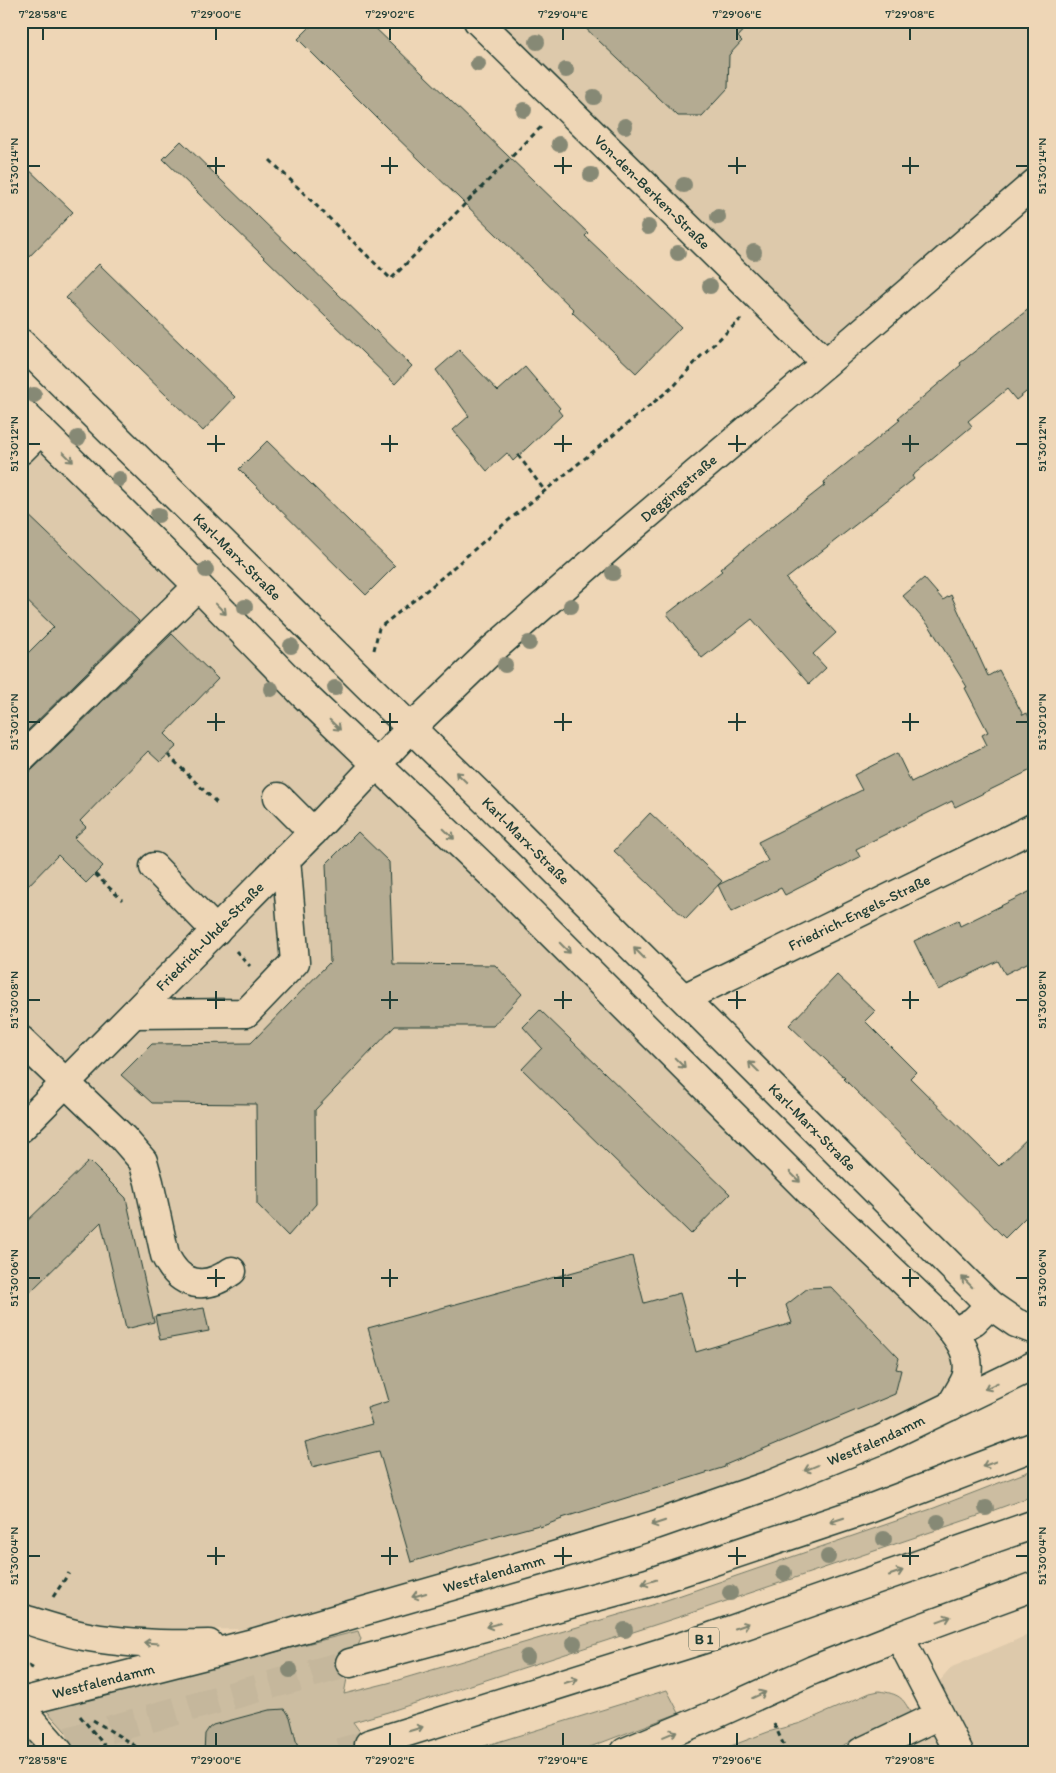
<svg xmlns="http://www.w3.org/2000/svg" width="1056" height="1773" font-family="Itim,sans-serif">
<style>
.built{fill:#ddc9ab}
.green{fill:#ccbda1;stroke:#767d6a}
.building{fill:#b4ab92;stroke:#1f3d34}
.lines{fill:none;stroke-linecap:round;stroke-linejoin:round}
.major-tunnel{stroke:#c5b79c;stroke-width:28;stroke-dasharray:28 14;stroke-linecap:butt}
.minor-casing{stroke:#1f3d34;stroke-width:31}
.major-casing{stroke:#1f3d34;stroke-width:31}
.path{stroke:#1f3d34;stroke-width:3;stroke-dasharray:5 4;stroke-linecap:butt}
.minor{stroke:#eed6b6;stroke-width:28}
.major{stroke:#eed6b6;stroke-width:28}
.tree{fill:#868975}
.oneway{stroke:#7c826e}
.ticks{fill:none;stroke:#1f3d34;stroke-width:2}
.labels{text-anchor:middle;stroke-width:5;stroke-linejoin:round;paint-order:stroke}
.shield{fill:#eed6b6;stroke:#5d6b5b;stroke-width:1}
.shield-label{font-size:14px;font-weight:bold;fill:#1f3d34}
.street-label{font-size:15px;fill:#1f3d34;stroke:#eed6b6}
.neatline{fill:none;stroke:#1f3d34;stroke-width:2}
.ticks-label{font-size:12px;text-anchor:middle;fill:#1f3d34}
</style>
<rect width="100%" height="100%" fill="#eed6b6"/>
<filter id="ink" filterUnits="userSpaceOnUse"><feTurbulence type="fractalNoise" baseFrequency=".02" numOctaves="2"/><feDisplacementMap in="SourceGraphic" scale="10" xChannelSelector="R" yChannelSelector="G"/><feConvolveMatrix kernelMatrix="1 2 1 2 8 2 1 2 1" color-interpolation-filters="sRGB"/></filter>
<g filter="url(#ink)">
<path class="built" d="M496 21H1035V167L829 347Z
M21 430 639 1033 934 1328 954 1356 952 1372 943 1394 806 1456 688 1501 611 1526 254 1629 151 1630 99 1626 41 1611 21 1604Z
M1035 1632V1752H830L911 1714 952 1667Z"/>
<path class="green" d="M1035 1469V1495L978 1516 679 1617 388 1712 353 1722 369 1744 378 1752H84L46 1710 358 1631 361 1639 350 1663 344 1694 388 1683 652 1605 934 1508Z
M667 1690 679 1713 577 1752H465Z
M879 1691C899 1694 903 1697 911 1714L828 1752H715L768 1732 801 1723 870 1693Z"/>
<path class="building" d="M316 21H368L588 233 585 236 681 327 636 373 572 312 574 310 385 126 298 39Z
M578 21H752L738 37 742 41 729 55 728 88 702 116H678Z
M181 141 412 366 395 384 163 159Z
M21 162 73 212 21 265Z
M99 264 235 397 203 431 66 298Z
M1035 304V385L1016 400 1007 389 968 421 972 426 912 476 914 479 786 579 836 633 813 654 826 668 809 684 752 619 702 658 667 614 722 571 720 569 750 544 825 485 824 482 900 420 898 418 961 365 960 363Z
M459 350 498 391 525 367 560 408 558 410 562 415 513 461 507 453 487 471 453 430 469 416 436 370Z
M267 441 395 566 366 595 239 469Z
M21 508 139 621 21 737V660L54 627 21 595Z
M924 578 943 600 951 595 988 676 999 670 1023 715 1027 713 1035 730V768L955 807 952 801 856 849 860 857 785 895 781 888 731 912 718 885 768 861 758 842 862 790 854 775 897 753 911 782 987 745 982 735 988 732 965 688 967 687 930 627 903 596Z
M172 634 218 679 165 734 177 746 160 762 148 751 80 821 86 827 74 838 103 866 86 883 58 855 21 893V774L32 770Z
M650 813 722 881 686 919 614 851Z
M358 832 389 862 393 964 495 965 522 994 493 1026H395L315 1110 316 1204 288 1236 257 1204 256 1104 152 1103 121 1075 152 1044 251 1043 330 962 326 864Z
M1035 889V959L1005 974 998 961 938 990 914 941 958 920 960 926Z
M837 975 875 1011 865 1021 916 1072 910 1078 999 1166 1035 1131V1208L1005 1238 844 1079 845 1078 789 1025Z
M540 1010 730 1194 691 1234 522 1069 542 1048 523 1027Z
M89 1161 126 1198 154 1322 126 1329 101 1222 21 1301V1227Z
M632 1256 644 1303 680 1293 696 1352 792 1323 786 1305 808 1288 831 1287 899 1358 896 1369 901 1370 895 1394 725 1465V1467L562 1518V1519L540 1527 539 1525 502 1535 411 1562 379 1451 312 1467 305 1442 372 1424 367 1408 389 1401 368 1328Z
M204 1308 209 1331 160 1340 155 1316Z
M285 1709 290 1717 299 1752H204L205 1734 209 1728 213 1725 269 1710Z"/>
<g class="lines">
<path class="major-tunnel" d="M28 1752 350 1663
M340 1752 369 1744"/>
<g class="minor-casing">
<g id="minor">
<path id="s1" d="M478 21 826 363"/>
<path id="s2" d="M21 343 366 684 490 805 990 1305 1016 1323 1035 1330"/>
<path d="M21 411 198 586 304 695 507 889 812 1194 938 1314C952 1330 972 1351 967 1374 966 1382 955 1397 951 1406"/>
<path d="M21 450 41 430"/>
<path d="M21 759 198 586"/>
<path d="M278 797 313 832"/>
<path d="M154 867 216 931"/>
<path id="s3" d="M684 998 1035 827"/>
<path d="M134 1014 246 1013 295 962 286 859"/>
<path d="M21 1040 123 1138 143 1161 149 1182 165 1255C180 1287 205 1291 232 1271"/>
<path id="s4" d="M21 1128 313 832 411 728 492 650 619 539 826 363 1035 183"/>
<path d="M955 1332 974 1321 990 1305"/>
<path d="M899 1636 959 1752"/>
<path d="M861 1752 939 1715"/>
</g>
</g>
<g class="major-casing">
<g id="major">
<path d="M21 1618C43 1625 66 1633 89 1637 128 1644 169 1645 209 1644"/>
<path d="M350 1663 648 1583 869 1509 1035 1446"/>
<path id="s5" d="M21 1702 253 1643 538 1561 655 1525 770 1485 880 1440 1035 1365"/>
<path d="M21 1709 59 1752"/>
<path d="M369 1744 711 1637 1035 1524"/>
<path d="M625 1752 714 1715 813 1670 899 1636 1035 1586"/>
</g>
</g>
<path class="path" d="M270 160 391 279 543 125
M518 455 545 491
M374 650 379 628 432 586 498 529 675 385 701 356 741 319
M168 755 218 804
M95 874 122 900
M236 951 250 966
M53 1597 69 1573
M21 1661 34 1669
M80 1716 110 1752
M93 1720 145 1752
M774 1724 787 1752"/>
<use href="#minor" class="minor"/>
<use href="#major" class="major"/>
</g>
<g class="tree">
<circle cx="537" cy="42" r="8"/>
<circle cx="478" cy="64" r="8"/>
<circle cx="566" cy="70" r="8"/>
<circle cx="594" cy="97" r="8"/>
<circle cx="524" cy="110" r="8"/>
<circle cx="625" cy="126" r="8"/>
<circle cx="559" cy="144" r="8"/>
<circle cx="591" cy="175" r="8"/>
<circle cx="684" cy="185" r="8"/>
<circle cx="718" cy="217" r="8"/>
<circle cx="648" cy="227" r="8"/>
<circle cx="754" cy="252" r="8"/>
<circle cx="678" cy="253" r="8"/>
<circle cx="710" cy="286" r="8"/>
<circle cx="34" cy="395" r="8"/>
<circle cx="78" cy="438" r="8"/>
<circle cx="119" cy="479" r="8"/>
<circle cx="158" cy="515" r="8"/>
<circle cx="206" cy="570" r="8"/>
<circle cx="613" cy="573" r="8"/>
<circle cx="571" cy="606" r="8"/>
<circle cx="245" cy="607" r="8"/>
<circle cx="529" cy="643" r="8"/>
<circle cx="291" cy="646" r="8"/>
<circle cx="505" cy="665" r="8"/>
<circle cx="335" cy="688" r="8"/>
<circle cx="271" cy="689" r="8"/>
<circle cx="986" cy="1508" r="8"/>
<circle cx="938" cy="1522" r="8"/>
<circle cx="884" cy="1539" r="8"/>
<circle cx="828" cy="1557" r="8"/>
<circle cx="784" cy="1573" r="8"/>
<circle cx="730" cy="1593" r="8"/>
<circle cx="625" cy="1630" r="8"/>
<circle cx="574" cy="1643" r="8"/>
<circle cx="527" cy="1657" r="8"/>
<circle cx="290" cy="1670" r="8"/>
</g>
<defs><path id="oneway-shaft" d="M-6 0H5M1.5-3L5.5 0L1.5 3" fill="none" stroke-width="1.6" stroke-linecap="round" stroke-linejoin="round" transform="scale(1.25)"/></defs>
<g class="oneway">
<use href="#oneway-shaft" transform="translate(68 457) rotate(45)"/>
<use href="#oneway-shaft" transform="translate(221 609) rotate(46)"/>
<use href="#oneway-shaft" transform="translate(335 725) rotate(44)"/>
<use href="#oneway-shaft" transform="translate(461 777) rotate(-136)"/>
<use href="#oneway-shaft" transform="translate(449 834) rotate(44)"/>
<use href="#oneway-shaft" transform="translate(565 948) rotate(45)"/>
<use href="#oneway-shaft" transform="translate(639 953) rotate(-135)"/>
<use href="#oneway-shaft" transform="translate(680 1063) rotate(45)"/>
<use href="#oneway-shaft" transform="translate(754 1067) rotate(-135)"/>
<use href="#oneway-shaft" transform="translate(795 1177) rotate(45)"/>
<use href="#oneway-shaft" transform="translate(967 1282) rotate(-135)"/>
<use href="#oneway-shaft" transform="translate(991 1386) rotate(154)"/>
<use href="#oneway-shaft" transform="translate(989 1464) rotate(159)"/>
<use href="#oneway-shaft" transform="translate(811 1468) rotate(158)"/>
<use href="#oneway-shaft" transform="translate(837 1520) rotate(162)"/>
<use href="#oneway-shaft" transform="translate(658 1523) rotate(162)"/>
<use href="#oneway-shaft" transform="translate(896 1573) rotate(-19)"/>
<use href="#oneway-shaft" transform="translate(649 1582) rotate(163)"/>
<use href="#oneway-shaft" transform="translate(419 1595) rotate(164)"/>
<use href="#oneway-shaft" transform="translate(944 1619) rotate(-20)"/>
<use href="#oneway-shaft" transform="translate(493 1625) rotate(165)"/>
<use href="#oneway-shaft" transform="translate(742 1626) rotate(-19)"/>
<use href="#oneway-shaft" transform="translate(151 1643) rotate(-176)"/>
<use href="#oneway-shaft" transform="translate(571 1681) rotate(-17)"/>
<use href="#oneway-shaft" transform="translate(759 1695) rotate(-24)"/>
<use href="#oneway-shaft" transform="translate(416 1729) rotate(-17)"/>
<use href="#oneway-shaft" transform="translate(670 1734) rotate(-23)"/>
</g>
</g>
<path class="ticks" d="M43 28V40M216 28V40M390 28V40M563 28V40M737 28V40M910 28V40M216 157V174M390 157V174M563 157V174M737 157V174M910 157V174M28 166H40M207 166H225M381 166H398M554 166H572M728 166H746M902 166H919M1016 166H1028M216 435V452M390 435V452M563 435V452M737 435V452M910 435V452M28 444H40M207 444H225M381 444H398M554 444H572M728 444H746M902 444H919M1016 444H1028M216 713V731M390 713V731M563 713V731M737 713V731M910 713V731M28 722H40M207 722H225M381 722H398M554 722H572M728 722H746M902 722H919M1016 722H1028M216 991V1009M390 991V1009M563 991V1009M737 991V1009M910 991V1009M28 1000H40M207 1000H225M381 1000H398M554 1000H572M728 1000H746M902 1000H919M1016 1000H1028M216 1269V1287M390 1269V1287M563 1269V1287M737 1269V1287M910 1269V1287M28 1278H40M207 1278H225M381 1278H398M554 1278H572M728 1278H746M902 1278H919M1016 1278H1028M216 1547V1565M390 1547V1565M563 1547V1565M737 1547V1565M910 1547V1565M28 1556H40M207 1556H225M381 1556H398M554 1556H572M728 1556H746M902 1556H919M1016 1556H1028M43 1733V1746M216 1733V1746M390 1733V1746M563 1733V1746M737 1733V1746M910 1733V1746"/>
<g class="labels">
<rect class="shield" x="689" y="1627.5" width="30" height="23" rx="4"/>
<g class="shield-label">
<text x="704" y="1644">B 1</text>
</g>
<g class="street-label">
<text dy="5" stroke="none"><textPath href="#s1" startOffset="244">Von-den-Berken-Straße</textPath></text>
<text dy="5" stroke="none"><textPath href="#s4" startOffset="918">Deggingstraße</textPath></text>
<text dy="5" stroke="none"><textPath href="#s2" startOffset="304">Karl-Marx-Straße</textPath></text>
<text dy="5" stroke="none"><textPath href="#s2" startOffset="709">Karl-Marx-Straße</textPath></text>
<text dy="5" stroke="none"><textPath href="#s3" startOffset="195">Friedrich-Engels-Straße</textPath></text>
<text dy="5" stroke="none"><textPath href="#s4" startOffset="269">Friedrich-Uhde-Straße</textPath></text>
<text dy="5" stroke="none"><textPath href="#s2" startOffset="1114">Karl-Marx-Straße</textPath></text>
<text dy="5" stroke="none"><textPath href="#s5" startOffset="895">Westfalendamm</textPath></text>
<text dy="5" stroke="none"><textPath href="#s5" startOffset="490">Westfalendamm</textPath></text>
<text dy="5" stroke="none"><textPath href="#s5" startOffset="85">Westfalendamm</textPath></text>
</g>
</g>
<rect width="1056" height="1773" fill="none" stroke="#eed6b6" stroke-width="55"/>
<rect x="28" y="28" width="1000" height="1718" class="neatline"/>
<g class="ticks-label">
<text x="43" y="18">7°28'58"E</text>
<text x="216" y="18">7°29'00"E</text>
<text x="390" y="18">7°29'02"E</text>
<text x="563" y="18">7°29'04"E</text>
<text x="737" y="18">7°29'06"E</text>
<text x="910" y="18">7°29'08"E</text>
<text transform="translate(14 166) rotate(-90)" y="4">51°30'14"N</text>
<text transform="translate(1042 166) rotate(-90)" y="4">51°30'14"N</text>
<text transform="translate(14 444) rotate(-90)" y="4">51°30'12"N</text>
<text transform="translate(1042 444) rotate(-90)" y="4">51°30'12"N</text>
<text transform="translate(14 722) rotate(-90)" y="4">51°30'10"N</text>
<text transform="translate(1042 722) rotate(-90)" y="4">51°30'10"N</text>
<text transform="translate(14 1000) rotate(-90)" y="4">51°30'08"N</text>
<text transform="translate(1042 1000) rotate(-90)" y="4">51°30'08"N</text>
<text transform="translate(14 1278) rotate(-90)" y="4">51°30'06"N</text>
<text transform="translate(1042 1278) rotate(-90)" y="4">51°30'06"N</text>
<text transform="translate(14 1556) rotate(-90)" y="4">51°30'04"N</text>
<text transform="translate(1042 1556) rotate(-90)" y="4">51°30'04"N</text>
<text x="43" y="1764">7°28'58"E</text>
<text x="216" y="1764">7°29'00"E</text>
<text x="390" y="1764">7°29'02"E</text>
<text x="563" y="1764">7°29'04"E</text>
<text x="737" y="1764">7°29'06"E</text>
<text x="910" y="1764">7°29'08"E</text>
</g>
</svg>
